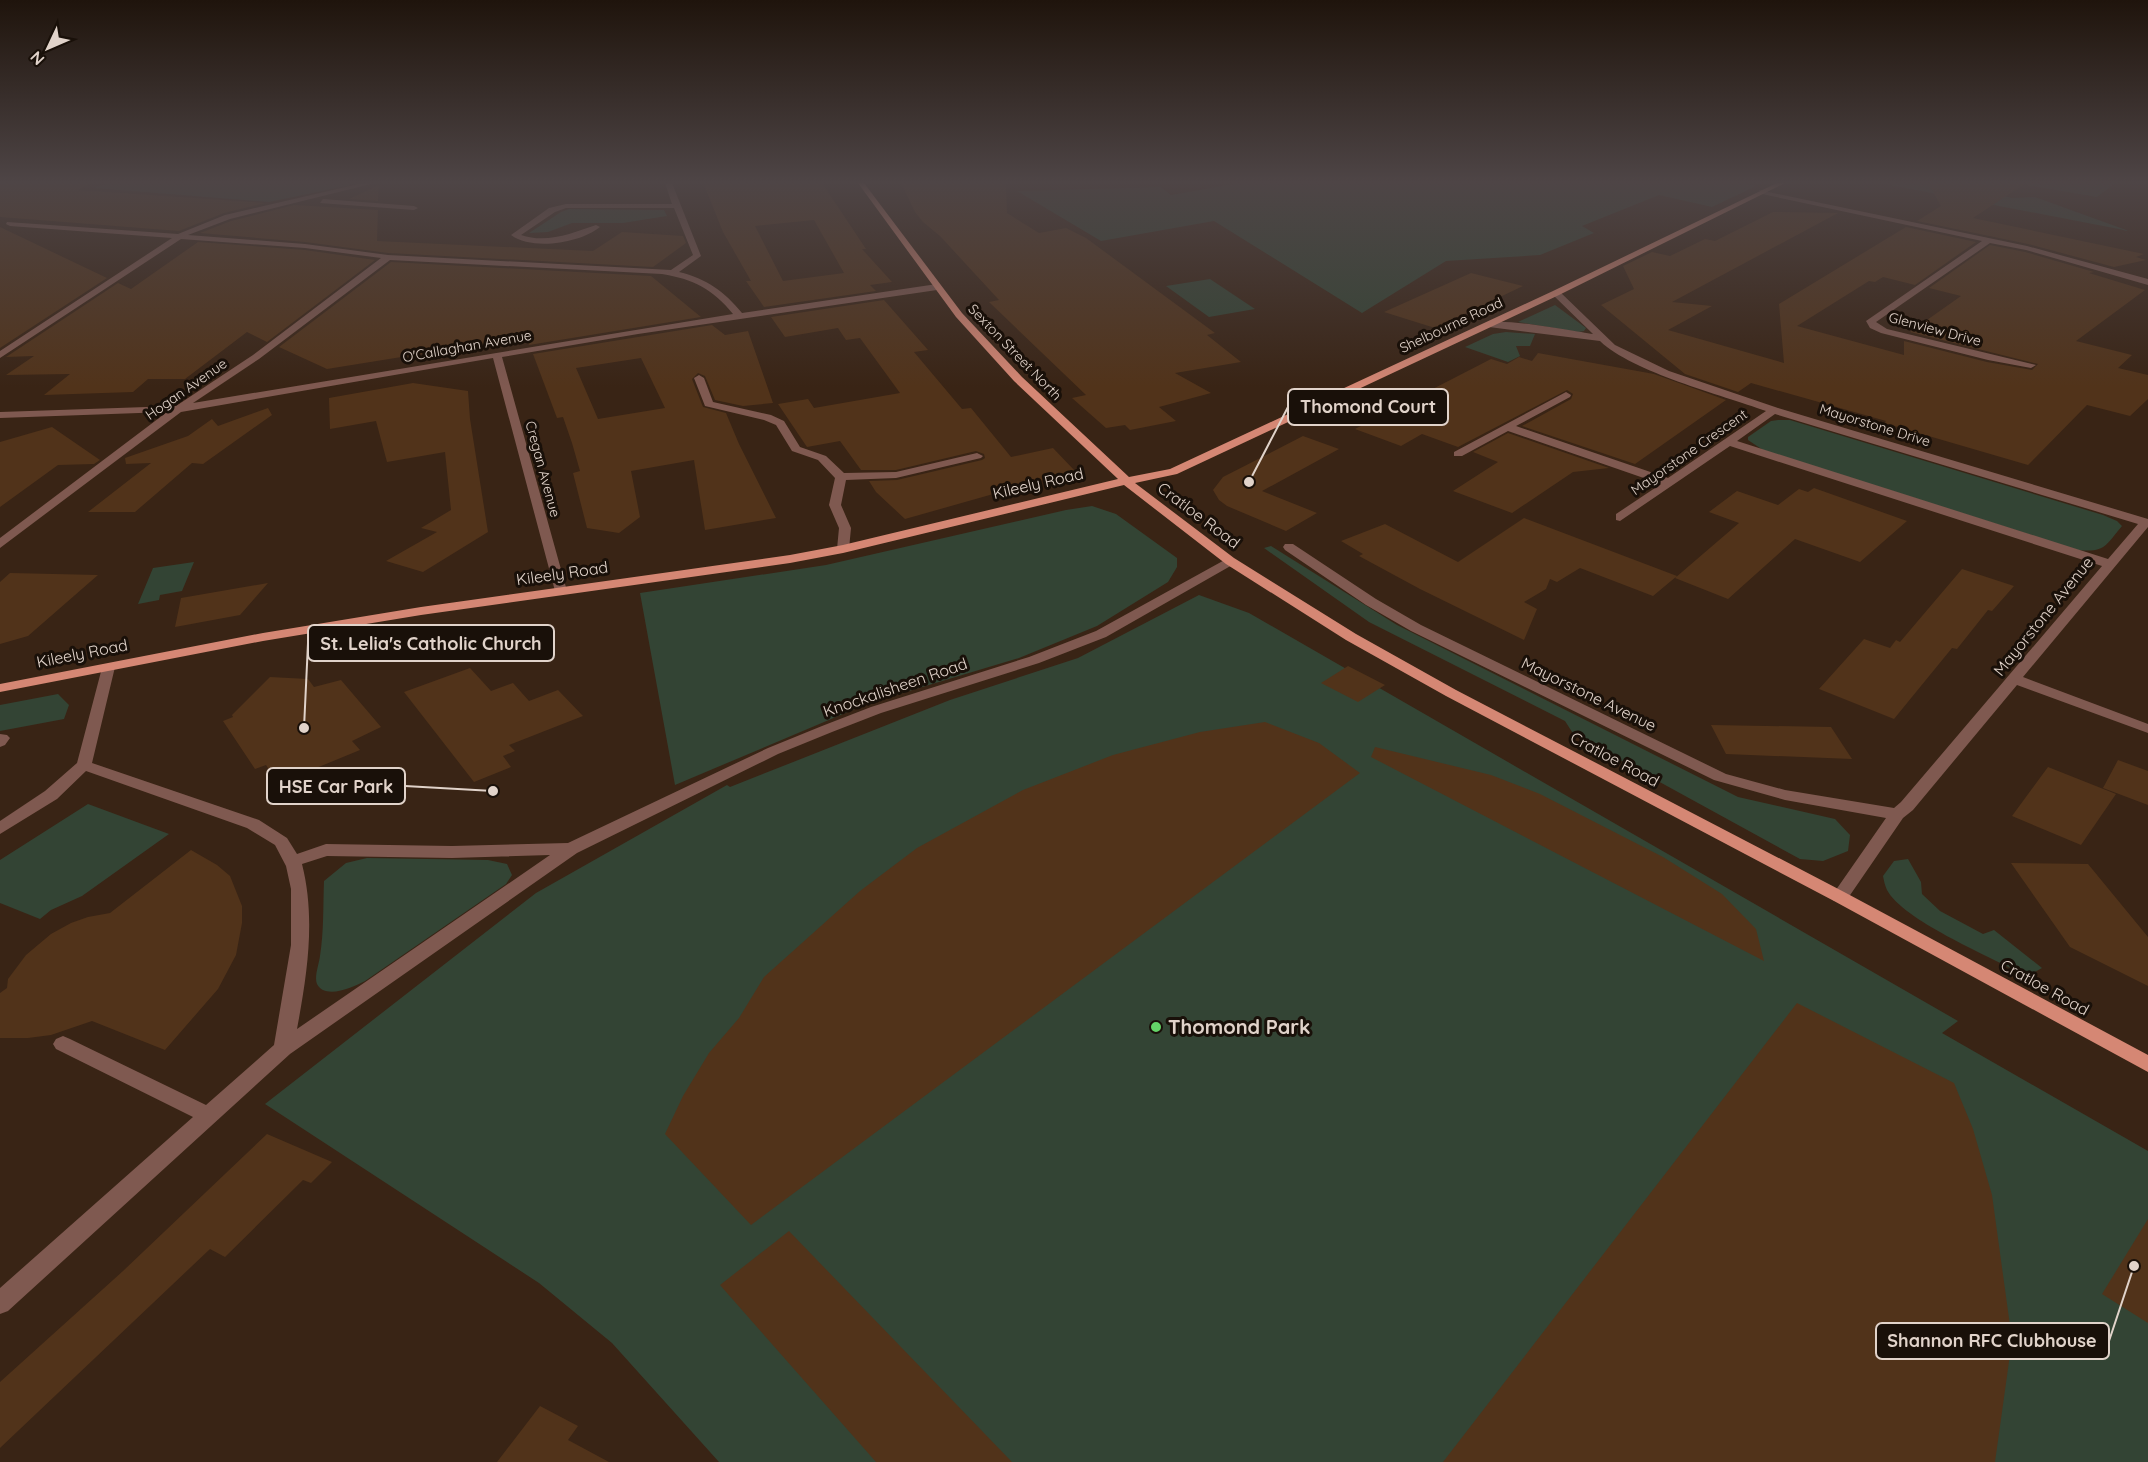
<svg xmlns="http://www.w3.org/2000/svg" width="2148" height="1462" font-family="Quicksand,sans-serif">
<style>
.green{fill:#334434}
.building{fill:#51331a;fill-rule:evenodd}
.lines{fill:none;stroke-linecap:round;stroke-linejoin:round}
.minor{fill:#7f5950;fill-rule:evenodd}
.major{fill:#d58774;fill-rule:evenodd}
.poi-dot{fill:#64d468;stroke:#191009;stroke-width:2}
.labels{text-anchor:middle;stroke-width:6;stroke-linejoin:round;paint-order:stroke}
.far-street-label{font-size:14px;fill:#e1d3ca;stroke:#191009}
.street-label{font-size:16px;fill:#e1d3ca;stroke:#191009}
.near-poi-label{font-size:20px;font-weight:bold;fill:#e1d3ca;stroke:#191009;text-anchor:start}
.leader{fill:none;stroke:#e1d3ca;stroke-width:2}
.callout-dot{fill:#e1d3ca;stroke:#191009;stroke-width:2}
.callout{fill:#191009;stroke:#e1d3ca;stroke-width:2}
.callout-label{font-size:18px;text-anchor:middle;font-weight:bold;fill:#e1d3ca}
</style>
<rect width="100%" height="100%" fill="#392415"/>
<path class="green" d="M107 183H330L355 184 269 202 94 188Z
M1239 183H1741L1756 186 1712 207 1659 195 1582 226 1594 233 1540 255 1446 261 1362 313 1214 221 1101 241 1017 191 1161 187 1171 195Z
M1880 183H1949L2012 198 2035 197 2129 231Z
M2029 183H2115L2097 197 2026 185Z
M569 209 664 210 667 216 623 223H572L548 232 529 233 561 212Z
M1210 279 1255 309 1209 317 1166 286Z
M1555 305 1582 325 1586 328 1584 331 1578 332 1518 322Z
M1506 332 1535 334 1530 346H1516L1520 356 1508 362 1465 347 1493 334Z
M1778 420H1790L2103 515 2117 521 2122 526C2106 545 2105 553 2078 550L1763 450 1748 440V437L1771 421Z
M1092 506 1116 514 1177 558V567L1168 582 1097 626 1019 658 869 703 675 785 640 593 826 565 1066 510Z
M1271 546 1397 625 1738 797 1835 819 1850 835 1848 851 1823 861 1800 859 1574 735 1565 721 1369 622 1264 548Z
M194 562 182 591 160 595 159 600 138 604 153 568Z
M1199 595 1249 613 1958 1021 1942 1033 2148 1151V1462H719L612 1343 539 1283 265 1104 536 893 727 785 730 787 950 700 1078 658Z
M58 694 69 705 64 719 0 731V705Z
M88 804 169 834 82 896 51 910 40 919 0 903V860Z
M367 858 488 860 507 864 512 875 506 884 365 981C354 987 325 1000 317 984 314 977 319 964 320 956 324 931 323 906 324 881L346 863Z
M1908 859 1921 882 1922 894 1940 911 1983 934 1994 930 2042 968 2033 973 2018 972C1987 955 1903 920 1887 890 1885 886 1884 881 1883 876L1894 861Z"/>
<path class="building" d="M0 183H91L78 190 265 203 224 213 179 231 0 217Z
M727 183H822L866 249H862L892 282 870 285 876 291 764 307 746 281H751L723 232 704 185ZM814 220 844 273 783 281 755 226Z
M901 183H1006L1007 213 1039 233 1066 228 1086 238 1215 333 1207 335 1241 362 1175 373 1211 393 1159 407 1176 421 1130 430 1125 425 1106 428 1072 398 1086 395 989 302 999 300 940 236 923 222 915 212Z
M1928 183H2026L1973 218 2144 254 2136 257 2146 260 2114 267 2028 244 1917 221 1941 206Z
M379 185 378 201 349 199Z
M294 205 378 210 377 241 593 251 622 232 683 236 686 243 653 267 388 253 305 242 200 233 231 221Z
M1773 212 1838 213 1672 302 1712 306 1668 330 1784 363 1779 304 1906 227 1976 242 1915 285 1883 277 1875 282 1869 281 1797 326 1904 355V341L1987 362 2032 370 2038 364 1910 332 1961 296 1929 288 1990 245 2025 252 2094 272 2089 273 2145 290 2076 341 2132 355 2118 368 2148 375V399L2130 416 2087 405 2028 465 1884 423 1886 421 1751 383 1738 392 1685 374 1601 305 1634 289 1623 266 1652 252 1670 256 1705 239 1715 241Z
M0 227 107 278 0 348Z
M198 242 305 250 375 260 267 342 247 332 185 379H148L133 392 44 395 70 374 6 375 34 356 6 357 118 283 131 289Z
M391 262 651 276 701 317 529 345 526 337 327 369 279 347Z
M1471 273 1523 286 1435 328 1384 312Z
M884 300 928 350 914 352 962 409 971 408 1011 457 1053 448 1075 471 905 519 876 492 869 481 897 480 982 460 985 458 984 454 976 451 896 470H861L840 441 807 447 778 404 808 399 814 408 900 393 860 338 846 340 838 328 785 337 771 317Z
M712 325 725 335 748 331 773 403 743 406 715 400 705 376 698 373 692 379 703 407 726 413 739 444 776 518 705 530 694 460 631 471 640 517 619 533 587 528 573 473 580 471 572 443 563 417 557 418 533 354ZM641 358 665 408 598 419 576 368Z
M1538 353 1654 374 1726 400 1635 464 1522 426 1571 399 1573 394 1567 390 1458 447 1422 434 1401 446 1355 429 1491 359 1507 364 1519 357 1532 361Z
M413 383 468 391 470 419 488 532 423 572 386 561 437 532 421 528 451 510 445 452 387 462 376 421 330 429 329 398Z
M268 408 272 415 203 464 192 463 135 512H88L151 463 126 464 125 458 188 436 212 419 218 426Z
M52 427 100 460 94 464 58 465 0 507V442Z
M1508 433 1609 468 1573 472 1512 513 1453 491 1498 462 1473 452Z
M1303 436 1339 449 1262 491 1317 513 1286 531 1227 506 1219 500 1213 490 1223 477Z
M1814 488 1907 521 1860 562 1795 539 1728 599 1675 578 1739 523 1709 512 1737 491 1778 505 1799 489 1808 492Z
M1524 518 1677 576 1653 596 1580 568 1557 582 1550 579 1546 589 1524 602 1537 609 1524 640 1420 589 1359 556 1363 554 1341 541 1385 524 1458 562Z
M1962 569 2014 586 1992 611 1988 610 1957 649 1952 648 1894 719 1819 689 1864 639 1890 648 1896 640 1900 642Z
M10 573 98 575 28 636 0 644V582Z
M268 583 240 615 175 627 181 598Z
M1348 666 1385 685 1358 702 1321 683Z
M470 668 491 691 513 683 529 701 558 690 583 716 509 745 515 751 503 756 511 767 474 782 404 692Z
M270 677 308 679 314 687 341 680 381 727 352 741 360 750 292 778 284 767 270 771 266 765 255 769 223 721 233 717 232 715Z
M1265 722 1319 743 1360 773 751 1225 665 1134 683 1096 709 1053 739 1018 764 977 860 891 917 848 1023 790 1113 755 1200 732Z
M1711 725 1831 727 1852 759 1726 754Z
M1375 747 1491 775 1540 794 1663 857 1722 894 1756 929 1764 961 1371 757Z
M2118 760 2148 771V805L2103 788Z
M2048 767 2116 794 2081 845 2012 816Z
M191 850 217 865 230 876 242 906V923L236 955 218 989 165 1050 92 1021 51 1035 28 1038H0V993L7 988 8 979 26 955 51 934 71 923 88 917 110 913Z
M2011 863 2088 864 2148 937V986L2070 947Z
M1797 1003 1954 1083 1973 1129 1992 1195 2012 1340 1995 1462H1443Z
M267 1134 332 1162 311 1183 303 1180 225 1257 210 1249 0 1448V1382L123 1271Z
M2148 1219V1323L2102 1294Z
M789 1231 1012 1462H876L720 1285Z
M540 1406 578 1426 568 1440 609 1462H497Z"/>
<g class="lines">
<path class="minor" d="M363 183H375L230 219 188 235 305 244 388 255 671 270 693 255 674 208H566L555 212 521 235C547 244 572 233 596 225L600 227C580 243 533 251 511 235L549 208 566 204H672L665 183H672L701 256 679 272C707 279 724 291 742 313L937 284 941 287 937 290 638 334 502 357 567 591 566 594H556L555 591 493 358 181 412 0 548V538L167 412 0 418V412L176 406 253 355 381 258 305 248 181 239 0 358V351L172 238 10 226 6 224 7 222 178 234 225 215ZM390 260 662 274C693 279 713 289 733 314L193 403 259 359Z
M1759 190 2027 246 2148 279V285L2026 250 1990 243 1876 322 1887 329 2036 365 2031 368 1988 360 1881 333 1870 328 1866 321 1982 241 1762 194Z
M323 199 414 206 418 208 414 210 320 203Z
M1553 291H1559L1615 345 1669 371 1778 408 2148 519V527L2023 677 2148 724V733L2017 685 1913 810 1903 818 1846 901H1834L1831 897 1886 818 1785 800 1714 780 1411 631 1366 605 1285 550 1283 547 1285 544H1293L1376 599 1421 625 1726 774 1785 790 1894 808 1901 802 2102 566 1730 446 1620 521 1616 520V514L1661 484 1508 431 1462 456H1454V452L1566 392 1571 395 1570 397 1516 426 1668 478 1766 411C1722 395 1632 372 1600 341L1489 327 1484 324C1496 316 1574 331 1593 334L1553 295ZM1775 414 2138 524 2108 559 1737 441Z
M699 375 704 378 713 402 771 415 784 421 800 447 826 456 844 473 896 472 977 453 983 456 981 458 896 478 846 480 841 505 851 528 849 549 847 552H839L837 549 839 528 829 505 835 478 818 460 792 451 776 425 764 420 705 406 694 378Z
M1230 557 1236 561 1234 564 1106 637 1039 663 881 713 832 732 778 754 577 853 290 1054 8 1311 0 1314V1288L193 1117 56 1049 53 1044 56 1039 63 1036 70 1039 206 1105 274 1045 291 945V889L286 866 275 845 247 828 86 771 57 799 0 834V821L45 791 77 763 103 664H113L115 667 92 763 259 820 287 838 297 854 326 844 452 846 568 843 768 748 822 726 871 707 1029 657 1096 631ZM550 855 297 1029C307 975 316 919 302 864L327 856 452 858Z
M0 734 7 735 10 738 5 745 0 747Z"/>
<path class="major" d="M858 183H864L962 313 1022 377 1129 477 1170 469 1553 291 1777 183H1785L1559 295 1177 474 1135 483 1234 558 1356 634 1456 690 1846 893 2148 1055V1072L1834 901 1446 696 1346 640 1226 564 1124 485 843 553 790 563 421 615 263 641 0 692V684L263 633 421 607 790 555 843 545 1118 479 1014 381 956 317Z"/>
</g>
<linearGradient id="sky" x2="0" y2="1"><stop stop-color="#1f140c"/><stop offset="0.47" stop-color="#4e4546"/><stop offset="1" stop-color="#4e4546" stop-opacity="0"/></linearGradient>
<rect width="2148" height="387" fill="url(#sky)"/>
<circle class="poi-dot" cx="1156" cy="1027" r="6"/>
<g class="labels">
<g class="far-street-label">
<text transform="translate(1451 325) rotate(-25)" y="5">Shelbourne Road</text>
<text transform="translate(1935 329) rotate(15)" y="5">Glenview Drive</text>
<text transform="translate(467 346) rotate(-10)" y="5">O'Callaghan Avenue</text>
<text transform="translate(1015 352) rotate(46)" y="5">Sexton Street North</text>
<text transform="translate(186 389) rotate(-35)" y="5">Hogan Avenue</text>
<text transform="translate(1875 425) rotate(17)" y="5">Mayorstone Drive</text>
<text transform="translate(1689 452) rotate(-35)" y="5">Mayorstone Crescent</text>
<text transform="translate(543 469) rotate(75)" y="5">Cregan Avenue</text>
</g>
<g class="street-label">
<text transform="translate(1038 483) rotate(-13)" y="6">Kileely Road</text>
<text transform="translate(1199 515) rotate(37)" y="6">Cratloe Road</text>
<text transform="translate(562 573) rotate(-8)" y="6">Kileely Road</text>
<text transform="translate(2043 616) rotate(-51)" y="6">Mayorstone Avenue</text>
<text transform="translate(82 653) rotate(-11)" y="6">Kileely Road</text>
<text transform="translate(895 687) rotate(-19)" y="6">Knockalisheen Road</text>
<text transform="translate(1589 694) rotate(26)" y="6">Mayorstone Avenue</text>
<text transform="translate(1615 759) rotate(28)" y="6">Cratloe Road</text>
<text transform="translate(2045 987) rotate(29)" y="6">Cratloe Road</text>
</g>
<g class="near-poi-label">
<text x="1168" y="1034">Thomond Park</text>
</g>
</g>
<path class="leader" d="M1249 482L1288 407M304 728L308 643M493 791L405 786M2134 1266L2109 1341"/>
<g class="callout-dot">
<circle cx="1249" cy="482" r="6"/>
<circle cx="304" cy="728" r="6"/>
<circle cx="493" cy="791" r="6"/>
<circle cx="2134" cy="1266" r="6"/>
</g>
<g class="callout">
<rect x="1288" y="389" width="160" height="36" rx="6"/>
<rect x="308" y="625" width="246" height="36" rx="6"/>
<rect x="267" y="768" width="138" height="36" rx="6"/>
<rect x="1876" y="1323" width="233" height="36" rx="6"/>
</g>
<g class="callout-label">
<text x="1368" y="413">Thomond Court</text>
<text x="431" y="650">St. Lelia's Catholic Church</text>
<text x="336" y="793">HSE Car Park</text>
<text x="1992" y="1347">Shannon RFC Clubhouse</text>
</g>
<g transform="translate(48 48) rotate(226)" stroke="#191009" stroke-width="4.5" paint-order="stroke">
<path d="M0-4.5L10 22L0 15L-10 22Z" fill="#e1d3ca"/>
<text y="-9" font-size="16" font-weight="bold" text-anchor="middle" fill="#e1d3ca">N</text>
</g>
</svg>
